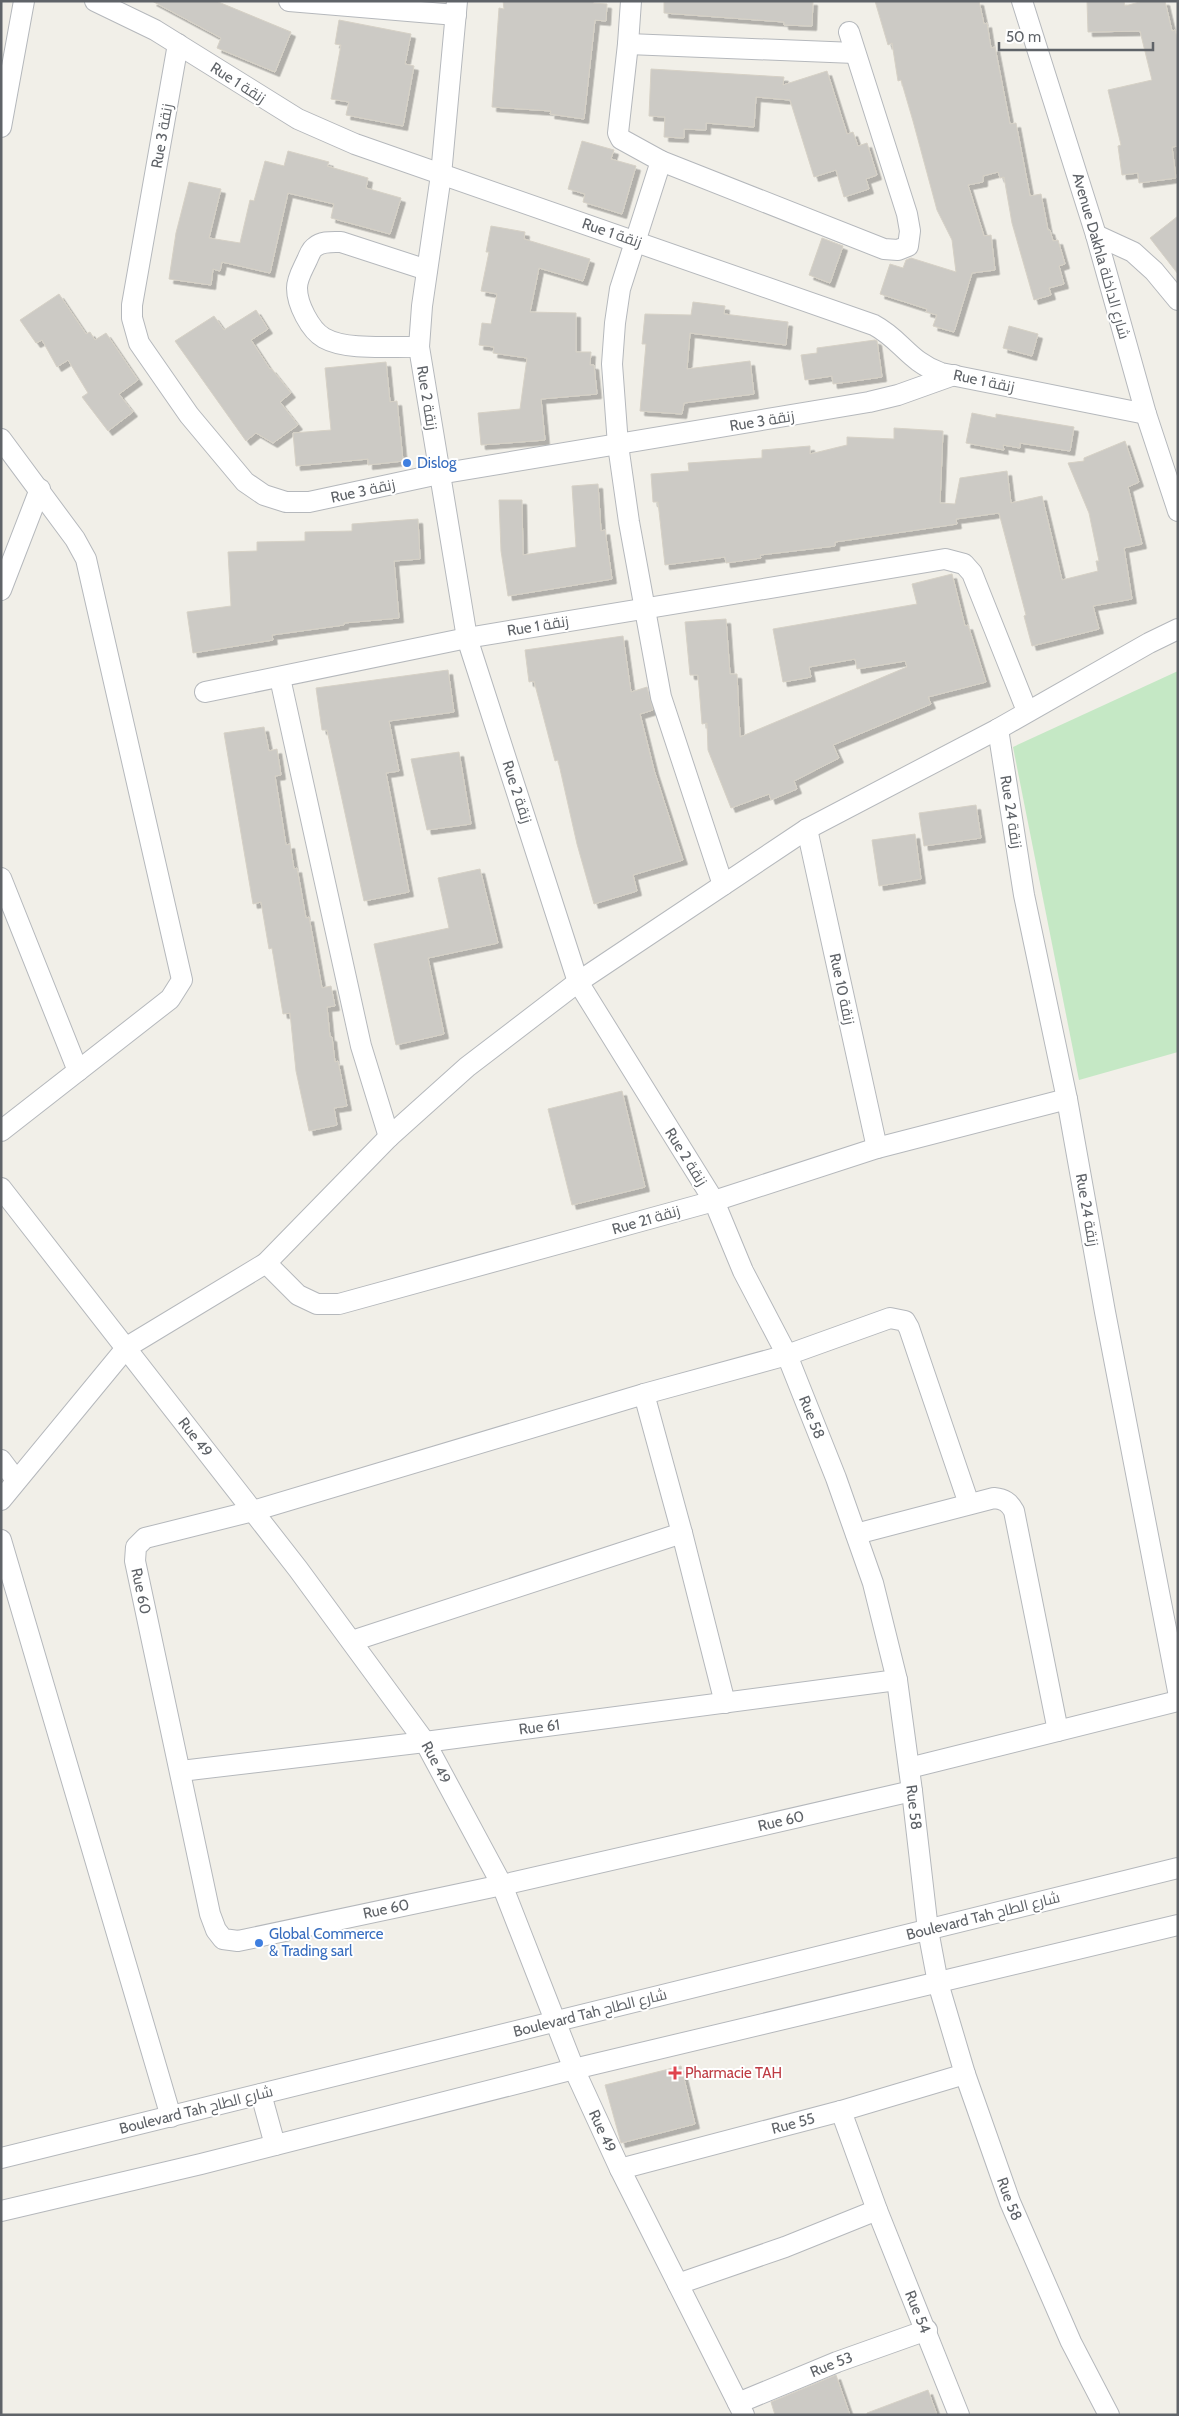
<svg xmlns="http://www.w3.org/2000/svg" width="1179" height="2416" font-family="Cabin,Cairo,sans-serif">
<style>
.green{fill:#c5e8c5}
.building{fill:#cccac5;stroke:#d6d1c6;filter:url(#shadow)}
.lines{fill:none;stroke-linecap:round;stroke-linejoin:round}
.minor-casing{stroke:#b5b8bc;stroke-width:22}
.minor{stroke:#fff;stroke-width:20}
.shop-dot{fill:#3f7fe0;stroke:#fff;stroke-width:2}
.health-dot{fill:#e0444e;stroke:#fff;stroke-width:2}
.labels{text-anchor:middle;stroke-width:4;stroke-linejoin:round;paint-order:stroke}
.street-label{font-size:15px;fill:#5f6368;stroke:#fff}
.shop-label{font-size:15px;fill:#366cbe;stroke:#fff;text-anchor:start}
.health-label{font-size:15px;fill:#be3a42;stroke:#fff;text-anchor:start}
</style>
<defs>
<filter id="shadow"><feDropShadow dx="4.5" dy="4.5" stdDeviation="0" flood-color="#0004"/></filter>
</defs>
<rect width="100%" height="100%" fill="#f1efe8"/>
<path class="green" d="M1178 671V1052L1079 1080 1013 747Z"/>
<path class="building" d="M152 1H216L291 32 275 72 217 48 221 38Z
M503 1H594L593 3 607 4 606 21 595 20 584 119 550 114 551 111 492 107 499 8 504 9Z
M664 1H813L812 26 784 25V22L664 13Z
M875 1H979L984 24 987 23 991 48 995 47 1010 124 1016 123 1030 196 1041 194 1048 230H1050L1053 241 1058 240 1065 264 1059 266 1064 284 1049 288 1051 295 1034 300 1012 223 1004 177 1000 178 998 172 983 176V182L968 185 984 236 991 235 995 270 972 273 954 332 933 326 937 315 926 312 927 309 880 294 890 264 903 268 906 260 911 258 956 272 952 240 937 210 913 121 901 80 898 81 892 43 888 45Z
M1087 1H1124L1125 6 1143 1H1165L1172 31 1175 30 1178 41V146L1172 147 1176 178 1139 183 1138 173 1122 175 1118 146 1121 145 1108 90 1152 80 1140 31 1088 32Z
M339 20 411 34 405 64 414 66 403 126 346 115 349 102 331 99 341 45 335 44Z
M651 69 784 77 783 85 827 71 847 134 853 132 858 146 867 143 877 175 866 179 869 189 844 197 836 170 814 177 790 100 756 97 754 127 706 123V130L684 129V138L664 137 665 117 649 116Z
M582 141 614 150 611 159 636 166 622 214 583 202 585 194 568 189Z
M288 151 329 162 327 166 368 178 366 188 401 198 390 234 331 218 334 204 288 193 270 273 222 262 220 271 213 269 211 285 169 279 176 233 189 182 221 189 209 238 240 243 250 200 254 201 265 161 284 166Z
M1178 216V274L1150 238Z
M491 226 525 232 524 239 590 259 583 281 539 268 530 312 576 313V352H591L590 365H594L597 394 541 399 545 440 481 445 478 413 520 409 527 358 493 353 494 347 479 345 482 323 491 324 497 294 481 291 489 252H486Z
M822 238 843 246 830 283 809 275Z
M59 294 86 334 90 332 95 340 106 333 138 380 119 394 133 412 108 431 82 397 88 393 68 360 57 367 42 340 36 343 20 320Z
M693 302 725 306 724 314 788 322 786 345 690 333 687 369 750 361 754 394 684 403 682 414 640 411 646 344H642L645 314 691 315Z
M256 310 268 329 251 340 270 369 271 368 291 393 280 402 298 425 273 443 256 433 246 441 175 341 214 316 224 330Z
M1009 326 1038 334 1032 356 1003 348Z
M875 340 877 341 882 377 833 384 832 376 805 380 801 355 817 353V348Z
M386 362 390 402 397 401 403 461 368 465V459L296 466 293 433 331 430 325 368Z
M972 413 996 418V414L1074 427 1070 451 1020 443V448L1003 445 1004 450 966 443Z
M894 428 943 431 940 503 955 504 960 478 1007 471 1011 503 1042 496 1062 580 1098 571 1096 561H1099L1089 513 1068 463 1084 461V458L1125 441 1139 482 1128 487 1142 544 1124 548 1132 599 1093 606 1099 629 1032 646 1024 616 1026 615 999 513 956 519 957 524 835 542V546L760 555 761 558 726 563 725 557 665 565 658 502H653L651 474 689 471 688 463 762 458V450L810 446V454L847 445V437L894 439Z
M598 484 601 531 605 530 612 579 508 596 501 551 499 500H522L523 555 576 547 572 486Z
M418 519 420 559 394 561 399 618 344 623V625L272 635 273 640 193 653 187 612 231 606 228 552 257 551V542L305 541V532L352 531V524Z
M952 574 965 626 968 625 986 682 928 697 931 704 833 745 839 758 794 781 797 789 771 800 769 794 731 808 708 750 707 723 702 724 698 675H690L685 622 726 619 730 674H737L740 737 907 667 905 661 857 669 855 659 809 667 811 677 783 682 773 629 917 604 912 584Z
M623 636 631 692 647 687 653 710 640 714 654 770 683 860 633 875 637 891 594 904 577 844 558 760 555 761 534 681 529 682 525 650Z
M448 670 454 712 389 721 399 771 386 773 409 892 364 901 327 730H322L316 688Z
M264 727 269 751 277 749 281 775 275 776 286 845 290 844 294 869 297 868 306 918 309 917 322 988 331 986 335 1006 327 1007 330 1037H332L335 1062 338 1061 347 1106 334 1108 337 1125 309 1131 296 1071 290 1013 283 1014 272 948 269 949 261 902 253 904 224 733Z
M459 752 471 824 427 830 411 759Z
M976 805 981 838 924 846 919 813Z
M915 834 921 879 879 886 872 840Z
M480 869 498 943 428 958 444 1034 396 1045 374 944 449 928 438 878Z
M622 1091 645 1187 572 1205 548 1109Z
M681 2066 695 2124 621 2143 605 2085Z
M836 2375 850 2415H775L771 2402Z
M928 2390 937 2415H867V2413Z"/>
<g class="lines">
<g class="minor-casing">
<g id="minor">
<path d="M95 1 155 30 298 119 355 144 874 325C902 340 908 361 941 373L1146 414"/>
<path d="M289 1 456 15"/>
<path id="s1" d="M457 1 441 175 422 306 419 347 467 638 578 982 714 1201 743 1271 787 1355 836 1478 873 1583 897 1680 912 1791 928 1930 938 1983 965 2074 1010 2202 1071 2342 1109 2415"/>
<path d="M631 1 628 44 618 133 621 139 661 161 620 289 615 323 612 364 618 445 629 522 661 697 723 885"/>
<path d="M1022 1 1096 235 1146 414 1178 511"/>
<path d="M178 44 132 305V318L139 343 189 415 245 482 264 495 286 502H309L439 474 869 402 898 395 954 375"/>
<path d="M628 44 855 53"/>
<path d="M1 127 24 1"/>
<path d="M661 161 884 249 898 250 908 246 910 231 907 214 849 32"/>
<path d="M1096 235 1133 252 1154 271 1178 300"/>
<path d="M419 347C392 346 347 351 324 338 310 330 297 304 297 288 297 278 303 269 307 260 309 256 311 249 315 247 322 241 332 242 341 242L427 270"/>
<path d="M1 439 75 539 86 559 182 980 170 999 1 1131"/>
<path d="M1 590 40 489"/>
<path d="M280 678 361 1046 389 1137"/>
<path d="M205 692 467 638 945 559 964 564 972 573 1027 711"/>
<path d="M998 729 1024 895 1067 1099 1105 1312 1178 1691"/>
<path d="M807 829 877 1148"/>
<path d="M1 878 78 1071"/>
<path id="s2" d="M1 1188 298 1569 425 1742 502 1885 574 2069 620 2169 744 2415"/>
<path d="M266 1263 298 1295 317 1304H339L714 1201 877 1148 1067 1099"/>
<path d="M644 1394 682 1533 725 1703"/>
<path d="M1 1460 16 1480"/>
<path d="M1 1500 127 1347 266 1263 389 1137 467 1067 578 982 807 829 998 729 1149 643 1178 629"/>
<path d="M856 1534 994 1498C1004 1499 1009 1502 1014 1511L1058 1731"/>
<path d="M1 1540 171 2117"/>
<path d="M352 1641 682 1533"/>
<path d="M909 1768 1178 1701"/>
<path id="s3" d="M181 1771 425 1742 897 1680"/>
<path d="M912 1791 502 1885 238 1941 223 1939 216 1930 210 1914 135 1561 136 1547 145 1538 253 1511 644 1394 787 1355 890 1318 905 1321 909 1328 969 1504"/>
<path d="M261 2094 275 2145"/>
<path id="s4" d="M841 2111 877 2210 959 2415"/>
<path d="M1 2158 1178 1868"/>
<path id="s5" d="M620 2169 841 2111 965 2074"/>
<path d="M1 2211 201 2164 574 2069 1178 1925"/>
<path d="M678 2284 785 2247 877 2210"/>
<path id="s6" d="M738 2403 837 2362 927 2330"/>
</g>
</g>
<use href="#minor" class="minor"/>
</g>
<g class="shop-dot">
<circle cx="407" cy="463" r="5"/>
<circle cx="259" cy="1943" r="5"/>
</g>
<path class="health-dot" d="M672.5 2065.5h5v5h5v5h-5v5h-5v-5h-5v-5h5z"/>
<g class="labels">
<g class="street-label">
<text transform="translate(238 83) rotate(33)" y="5">Rue 1 زنقة</text>
<text transform="translate(162 136) rotate(-80)" y="5">Rue 3 زنقة</text>
<text transform="translate(612 233) rotate(19)" y="5">Rue 1 زنقة</text>
<text transform="translate(1101 256) rotate(74)" y="5">Avenue Dakhla شارع الداخلة</text>
<text transform="translate(984 381) rotate(12)" y="5">Rue 1 زنقة</text>
<text transform="translate(427 398) rotate(81)" y="5">Rue 2 زنقة</text>
<text transform="translate(762 421) rotate(-9)" y="5">Rue 3 زنقة</text>
<text transform="translate(363 491) rotate(-12)" y="5">Rue 3 زنقة</text>
<text transform="translate(538 626) rotate(-9)" y="5">Rue 1 زنقة</text>
<text transform="translate(517 792) rotate(72)" y="5">Rue 2 زنقة</text>
<text transform="translate(1011 812) rotate(81)" y="5">Rue 24 زنقة</text>
<text transform="translate(842 989) rotate(78)" y="5">Rue 10 زنقة</text>
<text transform="translate(686 1157) rotate(58)" y="5">Rue 2 زنقة</text>
<text transform="translate(1087 1210) rotate(80)" y="5">Rue 24 زنقة</text>
<text transform="translate(646 1220) rotate(-16)" y="5">Rue 21 زنقة</text>
<text dy="5" stroke="none"><textPath href="#s1" startOffset="1500">Rue 58</textPath></text>
<text dy="5" stroke="none"><textPath href="#s2" startOffset="316">Rue 49</textPath></text>
<text transform="translate(141 1591) rotate(78)" y="5">Rue 60</text>
<text dy="5" stroke="none"><textPath href="#s3" startOffset="361">Rue 61</textPath></text>
<text dy="5" stroke="none"><textPath href="#s2" startOffset="721">Rue 49</textPath></text>
<text dy="5" stroke="none"><textPath href="#s1" startOffset="1905">Rue 58</textPath></text>
<text transform="translate(781 1821) rotate(-13)" y="5">Rue 60</text>
<text transform="translate(386 1909) rotate(-12)" y="5">Rue 60</text>
<text transform="translate(983 1916) rotate(-14)" y="5">Boulevard Tah شارع الطاح</text>
<text transform="translate(590 2013) rotate(-14)" y="5">Boulevard Tah شارع الطاح</text>
<text transform="translate(196 2110) rotate(-14)" y="5">Boulevard Tah شارع الطاح</text>
<text dy="5" stroke="none"><textPath href="#s5" startOffset="179">Rue 55</textPath></text>
<text dy="5" stroke="none"><textPath href="#s2" startOffset="1126">Rue 49</textPath></text>
<text dy="5" stroke="none"><textPath href="#s1" startOffset="2310">Rue 58</textPath></text>
<text dy="5" stroke="none"><textPath href="#s4" startOffset="215">Rue 54</textPath></text>
<text dy="5" stroke="none"><textPath href="#s6" startOffset="101">Rue 53</textPath></text>
</g>
<g class="shop-label">
<text x="417" y="468">Dislog</text>
<text x="269" y="1939">Global Commerce<tspan x="269" dy="17">&amp; Trading sarl</tspan></text>
</g>
<g class="health-label">
<text x="685" y="2078">Pharmacie TAH</text>
</g>
</g>
<rect width="1179" height="2416" fill="none" stroke="#5f6368" stroke-width="5"/>
<path d="M999 42v8h154v-8" fill="none" stroke="#5f6368" stroke-width="2.5"/>
<text x="1006" y="42" font-size="15" fill="#5f6368" stroke="#ffffff" stroke-width="4" paint-order="stroke">50 m</text>
</svg>
